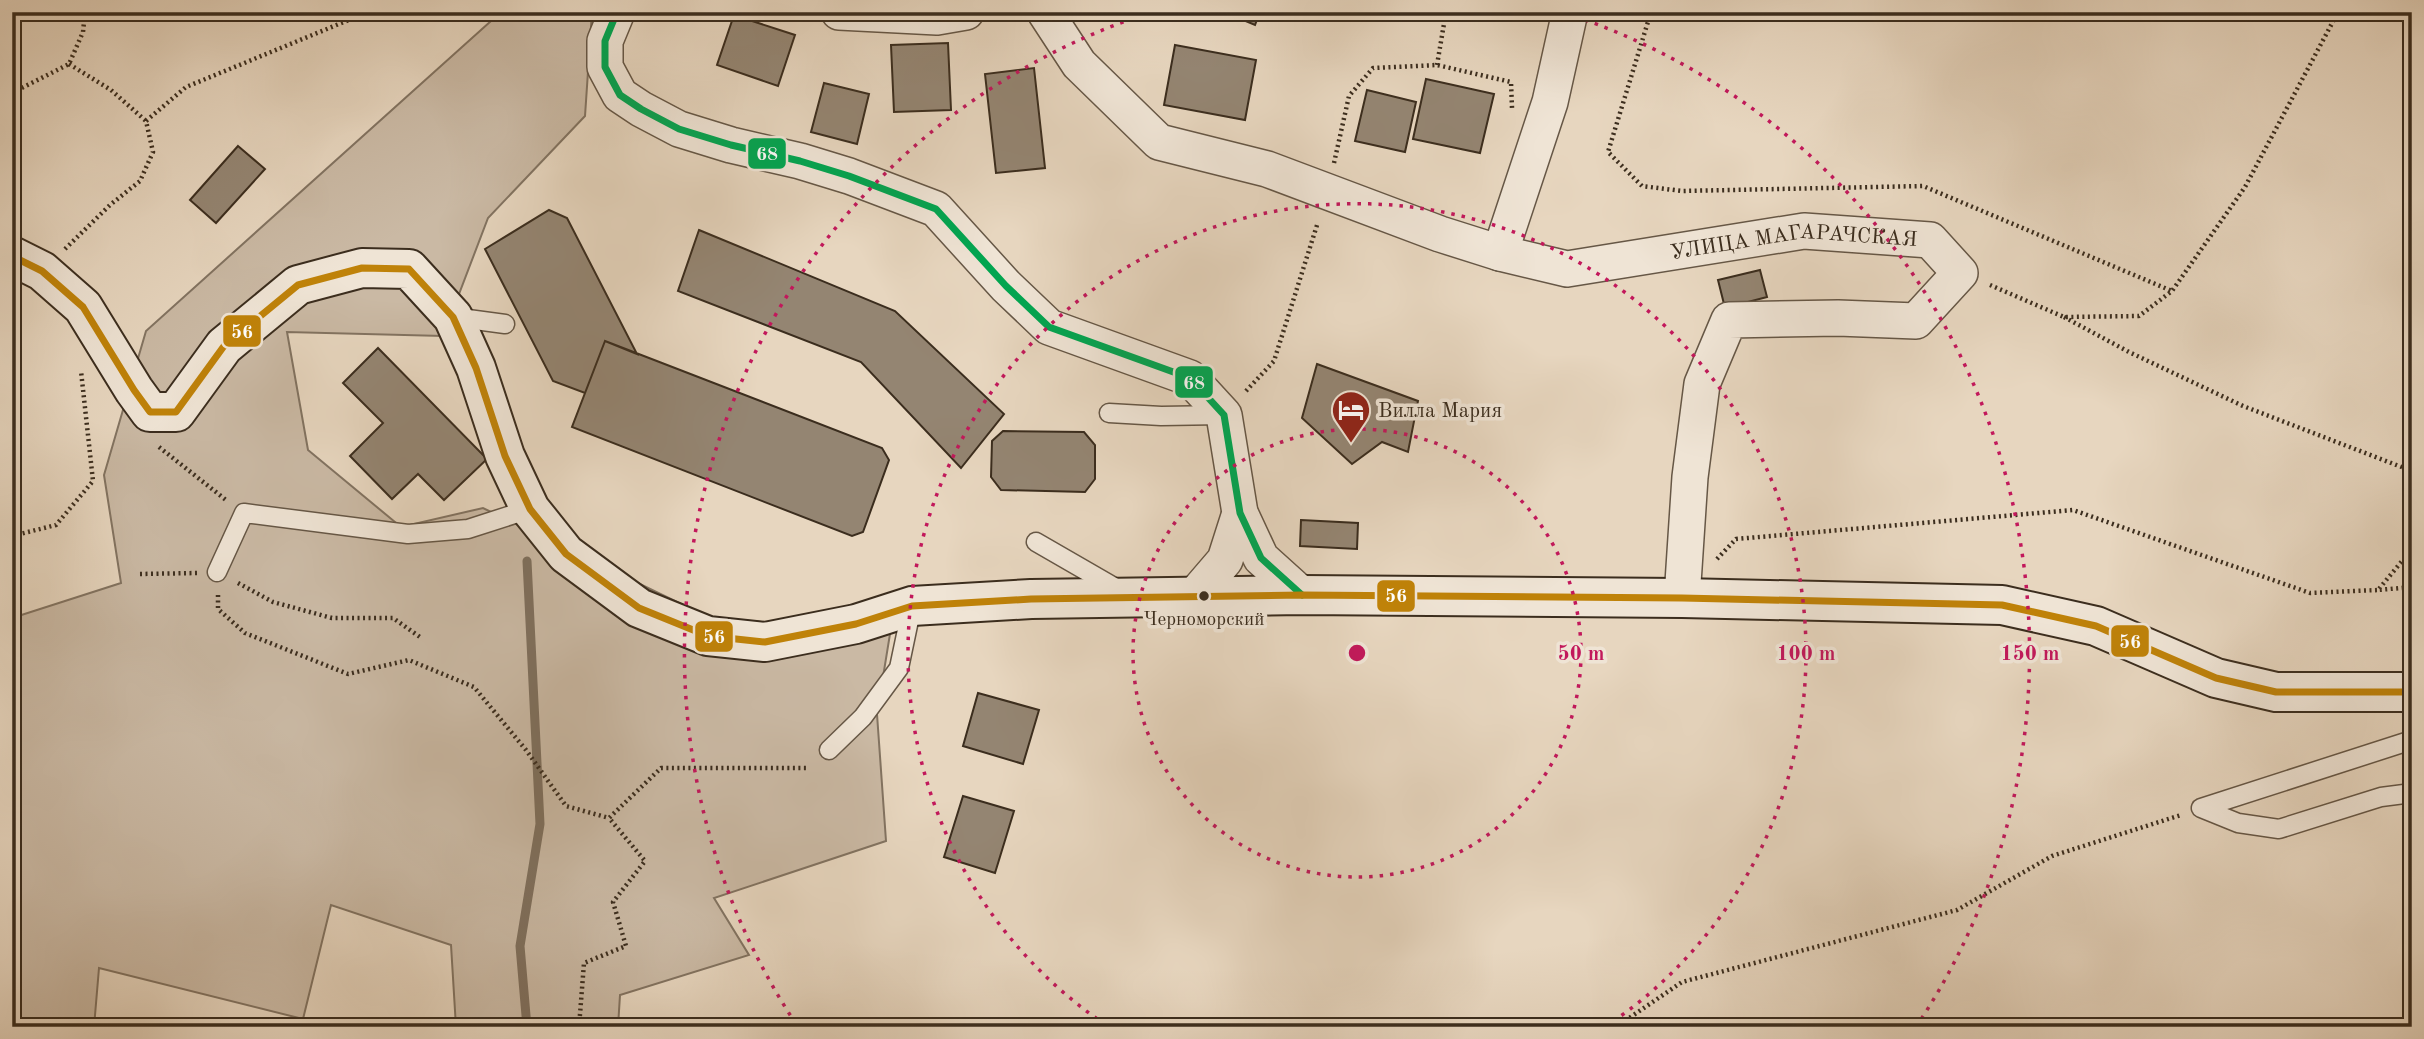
<svg xmlns="http://www.w3.org/2000/svg" width="2424" height="1039" font-family="'Old Standard TT',serif">
<style>
.green{fill:#cab9a4;stroke:#827361;stroke-width:2}
.lines{fill:none;stroke-linecap:round;stroke-linejoin:round}
.stream{stroke:#7f705e;stroke-width:9}
.building{fill:#948572;stroke:#3b2d1e;stroke-width:2}
.lane-casing{stroke:#665746;stroke-width:21}
.street-casing{stroke:#665746;stroke-width:38}
.secondary-casing{stroke:#3b2d1e;stroke-width:42}
.path{stroke:#3b2d1e;stroke-width:4.5;stroke-dasharray:2 3.5;stroke-linecap:butt}
.lane{stroke:#efe4d5;stroke-width:18}
.street{stroke:#efe4d5;stroke-width:35}
.secondary{stroke:#efe4d5;stroke-width:38}
.bus-1-casing{stroke:#efe4d5;stroke-width:12}
.bus-2-casing{stroke:#efe4d5;stroke-width:12}
.bus-1{stroke:#00a651;stroke-width:7}
.bus-2{stroke:#bf8209;stroke-width:7}
.ring{fill:none;stroke:#c2185b;stroke-width:3.5;stroke-dasharray:3.5 7}
.bus-dot{fill:#3b2d1e;stroke:#efe4d5;stroke-width:2.5}
.labels{text-anchor:middle;stroke-width:7;stroke-linejoin:round;paint-order:stroke}
.bus-label{font-size:19px;fill:#3b2d1e;stroke:#efe4d5}
.street-label{font-size:21px;fill:#3b2d1e;stroke:#efe4d5}
.poi-label{font-size:21px;fill:#3b2d1e;stroke:#efe4d5;text-anchor:start}
.centre{fill:#c2185b;stroke:#efe4d5;stroke-width:3.5}
.ring-label{font-size:21px;text-anchor:middle;font-weight:bold;fill:#c2185b;stroke:#efe4d5;stroke-width:7;stroke-linejoin:round;paint-order:stroke}
.line-badge{stroke:#efe4d5;stroke-width:2.5}
.badge-label{font-size:19px;text-anchor:middle;font-weight:bold;fill:#fff}
</style>
<rect width="100%" height="100%" fill="#e7d6bf"/>
<filter id="stains"><feTurbulence type="fractalNoise" baseFrequency=".00286" numOctaves="4"/><feColorMatrix values="0 0 0 0 .2 0 0 0 0 .09 0 0 0 0 .02 0 0 0 .5 -.17"/></filter>
<radialGradient id="worn" r=".72"><stop offset=".6" stop-color="#630" stop-opacity="0"/><stop offset="1" stop-color="#630" stop-opacity=".3"/></radialGradient>
<path class="green" d="M501 12H592L585 116 488 218 443 336 287 332 308 450 401 527 483 508 708 617 890 634 877 714 886 841 714 898 749 955 620 995 618 1027H456L451 945 331 905 303 1019 99 968 94 1027H12V618L121 583 104 475 146 331Z"/>
<g class="lines">
<path class="stream" d="M527 1027 520 946 540 824 527 561"/>
</g>
<path class="building" d="M1224 12H1260L1255 25Z
M734 15 795 35 778 86 717 65Z
M948 43 951 110 894 112 891 45Z
M1175 45 1256 60 1245 120 1164 105Z
M1034 68 1045 168 996 173 985 74Z
M1426 79 1494 94 1480 153 1413 139Z
M824 83 869 94 857 144 811 132Z
M1367 90 1416 102 1405 152 1355 141Z
M238 146 265 169 216 223 190 200Z
M549 210 567 218 637 354 605 341 585 393 553 381 485 249Z
M699 230 895 311 1004 414 961 468 861 362 678 291Z
M1760 270 1767 297 1725 308 1718 280Z
M605 341 882 448 889 460 863 532 852 536 572 427Z
M378 348 487 459 444 500 418 474 392 499 350 456 383 423 343 383Z
M1317 364 1418 401 1408 452 1382 442 1352 464 1302 418Z
M1003 431 1084 432 1095 445V479L1085 492 1001 490 991 477 992 441Z
M1301 520 1358 523 1357 549 1300 546Z
M978 693 1039 710 1023 764 963 746Z
M963 796 1014 811 995 873 944 857Z"/>
<g class="lines">
<g class="lane-casing">
<path id="lane" d="M453 317 505 324
M1109 413 1161 416 1224 415
M1036 542 1121 591
M217 572 244 513 408 534 468 529 530 509
M829 750 863 717 899 668 912 606
M2201 808 2412 740
M2201 808 2238 823 2279 829 2381 797 2412 793"/>
</g>
<g class="street-casing">
<g id="street">
<path d="M617 12 605 41V67L620 95 641 109 679 129 731 145 800 161 849 176 936 209 1006 286 1049 327 1190 378 1224 415 1240 513 1261 558 1302 595"/>
<path d="M839 12 937 17 966 12"/>
<path id="s1" d="M1045 12 1079 64 1159 142 1267 169 1440 234 1500 253 1567 269 1804 231 1930 240 1960 273 1916 321 1838 318 1729 320 1702 384 1690 477 1682 598"/>
<path d="M1500 253 1550 102 1570 12"/>
<path d="M1195 595 1225 560 1240 513"/>
</g>
</g>
<g class="secondary-casing">
<path id="secondary" d="M12 256 42 271 83 307 134 390 150 412H176L224 346 298 285 362 268 409 269 453 317 476 368 505 456 530 509 566 554 639 608 708 636 765 642 856 624 912 606 1031 599 1302 595 1682 598 2002 605 2096 626 2216 678 2276 692H2412"/>
</g>
<path class="path" d="M1651 12 1608 152 1642 186 1682 191 1923 186 2172 291
M69 64 111 90 146 121
M1437 65 1446 12
M12 93 69 64 83 32 85 12
M1334 163 1349 96 1373 68 1437 65 1511 82 1512 108
M65 249 110 205 140 181 153 152 146 121 186 87 356 17 430 12
M1990 285 2064 317 2139 316 2172 291 2245 187 2338 12
M2064 317 2129 352 2243 406 2412 471
M1246 391 1274 361 1318 222
M159 447 226 500
M12 536 56 525 93 481 81 371
M2412 549 2378 590 2412 587
M1717 559 1736 539 2073 510 2310 593 2378 590
M140 574 197 573
M238 583 273 602 332 618H393L420 637
M218 595V609L245 633 348 674 409 660 474 687 526 750 566 806 609 818
M579 1027 584 963 626 946 613 902 645 861 609 818 661 768H807
M1616 1027 1682 982 1957 910 2052 856 2181 815"/>
<use href="#lane" class="lane"/>
<use href="#street" class="street"/>
<use href="#secondary" class="secondary"/>
<g class="bus-1-casing">
<path id="bus-1" d="M617 12 605 41V67L620 95 641 109 679 129 731 145 800 161 849 176 936 209 1006 286 1049 327 1190 378 1224 415 1240 513 1261 558 1302 595"/>
</g>
<g class="bus-2-casing">
<path id="bus-2" d="M12 256 42 271 83 307 134 390 150 412H176L224 346 298 285 362 268 409 269 453 317 476 368 505 456 530 509 566 554 639 608 708 636 765 642 856 624 912 606 1031 599 1302 595 1682 598 2002 605 2096 626 2216 678 2276 692H2412"/>
</g>
<use href="#bus-1" class="bus-1"/>
<use href="#bus-2" class="bus-2"/>
</g>
<g class="ring">
<circle cx="1357" cy="653" r="224"/>
<path d="M1106 1025A449 449 0 1 1 1608 1025"/>
<path d="M796 1024A673 673 0 0 1 1149 13M1565 13A673 673 0 0 1 1918 1024"/>
</g>
<defs>
<g id="hotel-pin" transform="scale(2.0125)"><path d="M0 17L-7.5 6A9.5 9.5 0 1 1 7.5 6Z" fill="#8f2418" stroke="#efe4d5"/><path d="M-6-4.5h1.5V1H6V5H4.5V3h-9V5H-6ZM-4 0a1.8 1.8 0 1 1 3.6 0ZM.5 0V-2.5h3Q6-2.5 6 0Z" fill="#fff"/></g>
</defs>
<g fill-rule="evenodd">
<use href="#hotel-pin" x="1351" y="410"/>
</g>
<circle class="bus-dot" cx="1204" cy="596" r="6"/>
<g class="labels">
<g class="bus-label">
<text x="1204" y="625">Черноморский</text>
</g>
<g class="street-label">
<text dy="7" stroke="none"><textPath href="#s1" startOffset="831">УЛИЦА МАГАРАЧСКАЯ</textPath></text>
</g>
<g class="poi-label">
<text x="1378" y="417">Вилла Мария</text>
</g>
</g>
<circle cx="1357" cy="653" r="10" class="centre"/>
<g class="ring-label">
<text x="1581" y="660">50 m</text>
<text x="1806" y="660">100 m</text>
<text x="2030" y="660">150 m</text>
</g>
<g class="line-badge">
<rect x="747" y="137" width="40" height="33" rx="7" fill="#00a651"/>
<rect x="222" y="314" width="40" height="34" rx="7" fill="#bf8209"/>
<rect x="1174" y="365" width="40" height="34" rx="7" fill="#00a651"/>
<rect x="1376" y="579" width="40" height="34" rx="7" fill="#bf8209"/>
<rect x="694" y="620" width="40" height="33" rx="7" fill="#bf8209"/>
<rect x="2110" y="624" width="40" height="34" rx="7" fill="#bf8209"/>
</g>
<g class="badge-label">
<text x="767" y="160">68</text>
<text x="242" y="338">56</text>
<text x="1194" y="389">68</text>
<text x="1396" y="602">56</text>
<text x="714" y="643">56</text>
<text x="2130" y="648">56</text>
</g>
<rect width="2424" height="1039" fill="none" stroke="#e7d6bf" stroke-width="42"/>
<rect x="14" y="14" width="2396" height="1011" fill="none" stroke="#3b2d1e" stroke-width="3.5"/>
<rect x="21" y="21" width="2382" height="997" fill="none" stroke="#3b2d1e" stroke-width="2"/>
<rect width="100%" height="100%" filter="url(#stains)"/>
<rect width="100%" height="100%" fill="url(#worn)"/>
</svg>
